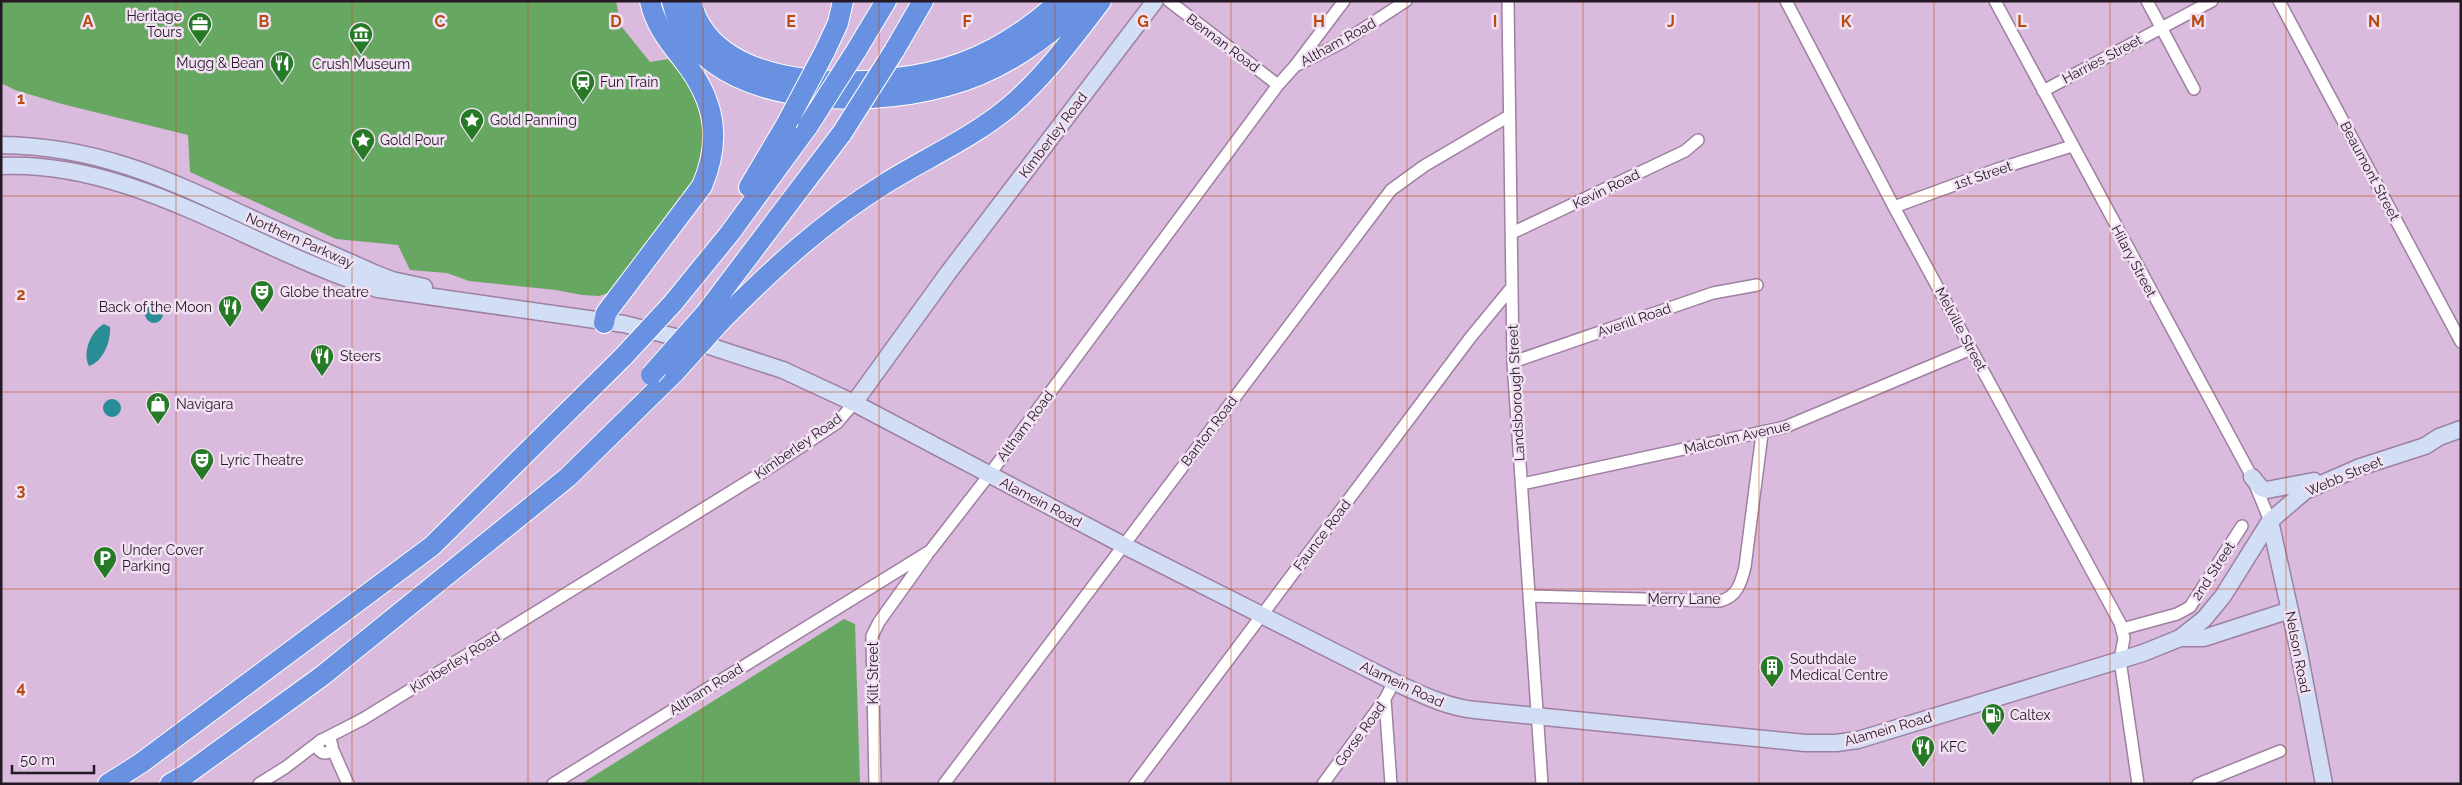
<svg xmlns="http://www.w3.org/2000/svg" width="2462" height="785" font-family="Raleway,sans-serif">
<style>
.green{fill:#66a762}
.water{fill:#298d95}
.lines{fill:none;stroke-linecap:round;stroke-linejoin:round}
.street-casing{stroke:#9e80a1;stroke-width:14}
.secondary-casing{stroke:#9e80a1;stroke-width:19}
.highway-casing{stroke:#fff;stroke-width:22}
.street{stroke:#fff;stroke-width:11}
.secondary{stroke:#d2def6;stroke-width:16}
.highway{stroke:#6891e1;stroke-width:20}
.highway-bridge-casing{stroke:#fff;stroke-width:22;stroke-linecap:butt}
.highway-bridge{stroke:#6891e1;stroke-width:20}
.grid{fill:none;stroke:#b74912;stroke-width:1;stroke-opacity:0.55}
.labels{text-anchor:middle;stroke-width:5;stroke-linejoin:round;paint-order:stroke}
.poi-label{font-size:14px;fill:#251926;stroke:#f1e1f3;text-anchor:start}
.street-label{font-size:14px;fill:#251926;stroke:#f1e1f3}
.grid-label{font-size:16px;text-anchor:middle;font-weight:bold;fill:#b74912;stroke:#f1e1f3;stroke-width:5;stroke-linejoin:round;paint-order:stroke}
</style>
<rect width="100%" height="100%" fill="#dabadd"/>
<path class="green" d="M1 1H616L621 26 650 62 668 59C696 86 714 129 699 167 690 191 673 211 658 231 642 251 626 272 611 292L599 296 582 295 556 290 469 281 447 273 410 270 398 245 336 239 190 172 188 135 62 104 15 90 1 83Z
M844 619 855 624 860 784H581Z"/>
<path class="water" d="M145 314a9 9 0 1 1 18 0a9 9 0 1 1-18 0Z
M104 324 110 327C111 341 103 362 89 366 82 352 91 331 104 324Z
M103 408a9 9 0 1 1 18 0a9 9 0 1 1-18 0Z"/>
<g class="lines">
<g class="street-casing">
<path id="street" d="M1169 1 1278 85
M1508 1 1513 362 1542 784
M1786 1 1894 207 2120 623 2124 638 2120 660 2138 784
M1995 1 2252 477 2270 521
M2147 1 2194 89
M2279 1 2461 342
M1297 65 1343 42 1406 1
M2043 91 2212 1
M1894 207 1998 169 2072 146
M1512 233 1685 151 1698 140
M1513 362 1713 293 1757 285
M1522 484 1785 427 1971 349
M1529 596 1720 601C1737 597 1741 583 1745 567L1762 434
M2122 629 2177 614 2190 607 2242 526
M1385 699 1391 784
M326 738 363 719 763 472 837 423 854 403
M318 746a7 7 0 1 1 14 0a7 7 0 1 1-14 0Z
M332 748 348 784
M259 784 286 767 320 741
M553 784 930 551 989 475 1278 85 1295 66 1344 1
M875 784 872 636 879 622 927 555
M944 784 1391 190 1424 166 1509 116
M1135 784 1470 338 1512 287
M1323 784 1385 699 1394 682
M2198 784 2280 751"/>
</g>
<g class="secondary-casing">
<path id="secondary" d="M1 145C99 146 169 180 255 220 294 238 334 255 374 273L392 280 424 287
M1 166C135 160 254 251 378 289L624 324 703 344 783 370 854 403 1123 545 1394 682C1421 694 1446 707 1475 710L1805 743H1836L1858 740 2143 653 2180 638 2204 619 2223 596 2270 521 2305 491 2360 467 2425 446 2439 437 2461 429
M854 403 948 273 1155 1
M2252 477 2261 488 2267 490 2314 481
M2270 521 2298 647 2324 784
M2180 638H2204L2290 610"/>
</g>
<g class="highway-casing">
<path id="highway" d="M672 1C697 109 863 110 947 86 999 72 1047 40 1084 1
M691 1C713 100 889 90 961 63 998 50 1031 27 1060 1
M825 51 838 23 843 1
M856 51 886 1
M894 51 923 1
M749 187 787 123
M673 303 730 233 808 126
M705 314 842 133
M720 322C771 270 823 222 886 183 926 158 972 138 1009 107 1045 76 1072 39 1101 1
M604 323 606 313 702 186C722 139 715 101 684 61 669 42 655 25 650 1
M108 784 141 763 432 546 624 356
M170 784 187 774 322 676 568 477 675 372"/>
</g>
<use href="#street" class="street"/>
<use href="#secondary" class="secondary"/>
<use href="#highway" class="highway"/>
<g class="highway-bridge-casing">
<path id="highway-bridge" d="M787 123 825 51
M808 126 856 51
M842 133 894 51
M624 356 673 303
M675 372 720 322
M651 375 705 314"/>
</g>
<use href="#highway-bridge" class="highway-bridge"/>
</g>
<path class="grid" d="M176 1V784M352 1V784M528 1V784M703 1V784M879 1V784M1055 1V784M1231 1V784M1407 1V784M1583 1V784M1759 1V784M1934 1V784M2110 1V784M2286 1V784M1 196H2461M1 392H2461M1 589H2461"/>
<defs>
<g id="office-pin" transform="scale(1.25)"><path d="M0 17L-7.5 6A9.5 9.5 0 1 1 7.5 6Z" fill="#267a26" stroke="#f1e1f3"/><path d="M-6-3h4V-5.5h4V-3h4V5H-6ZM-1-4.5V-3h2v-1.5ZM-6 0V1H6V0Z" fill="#fff"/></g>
<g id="museum-pin" transform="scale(1.25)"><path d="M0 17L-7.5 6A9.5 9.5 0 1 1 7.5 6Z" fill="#267a26" stroke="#f1e1f3"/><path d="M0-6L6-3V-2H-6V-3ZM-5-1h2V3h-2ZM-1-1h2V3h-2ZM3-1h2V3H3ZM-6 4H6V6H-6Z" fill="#fff"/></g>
<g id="restaurant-pin" transform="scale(1.25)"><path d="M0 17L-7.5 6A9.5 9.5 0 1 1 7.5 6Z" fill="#267a26" stroke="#f1e1f3"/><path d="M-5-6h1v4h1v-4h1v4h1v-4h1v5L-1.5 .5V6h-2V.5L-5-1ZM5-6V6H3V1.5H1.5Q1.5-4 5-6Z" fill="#fff"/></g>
<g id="station-pin" transform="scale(1.25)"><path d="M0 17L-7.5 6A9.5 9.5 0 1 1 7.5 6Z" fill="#267a26" stroke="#f1e1f3"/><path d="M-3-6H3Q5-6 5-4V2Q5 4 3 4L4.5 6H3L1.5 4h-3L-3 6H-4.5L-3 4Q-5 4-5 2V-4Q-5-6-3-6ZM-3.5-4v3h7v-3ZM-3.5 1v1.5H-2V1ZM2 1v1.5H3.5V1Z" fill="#fff"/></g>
<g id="sight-pin" transform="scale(1.25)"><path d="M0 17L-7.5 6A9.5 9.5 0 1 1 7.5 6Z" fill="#267a26" stroke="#f1e1f3"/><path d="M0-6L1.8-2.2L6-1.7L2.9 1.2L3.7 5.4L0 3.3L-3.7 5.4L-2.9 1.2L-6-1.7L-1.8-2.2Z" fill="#fff"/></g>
<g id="theatre-pin" transform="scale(1.25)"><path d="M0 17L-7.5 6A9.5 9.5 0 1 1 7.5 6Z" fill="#267a26" stroke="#f1e1f3"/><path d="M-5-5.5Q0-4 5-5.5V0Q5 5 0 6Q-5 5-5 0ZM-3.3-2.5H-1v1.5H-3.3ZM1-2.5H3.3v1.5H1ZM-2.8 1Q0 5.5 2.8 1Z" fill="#fff"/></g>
<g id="shop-pin" transform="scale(1.25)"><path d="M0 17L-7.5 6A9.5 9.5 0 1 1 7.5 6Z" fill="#267a26" stroke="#f1e1f3"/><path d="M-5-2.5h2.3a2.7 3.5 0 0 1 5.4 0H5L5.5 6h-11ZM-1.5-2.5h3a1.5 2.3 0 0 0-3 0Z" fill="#fff"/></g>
<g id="parking-pin" transform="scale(1.25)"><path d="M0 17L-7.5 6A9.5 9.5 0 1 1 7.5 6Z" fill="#267a26" stroke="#f1e1f3"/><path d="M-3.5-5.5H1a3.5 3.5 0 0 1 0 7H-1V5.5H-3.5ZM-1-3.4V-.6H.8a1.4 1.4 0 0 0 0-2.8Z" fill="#fff"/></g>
<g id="building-pin" transform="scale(1.25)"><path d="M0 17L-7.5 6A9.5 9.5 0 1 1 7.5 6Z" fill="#267a26" stroke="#f1e1f3"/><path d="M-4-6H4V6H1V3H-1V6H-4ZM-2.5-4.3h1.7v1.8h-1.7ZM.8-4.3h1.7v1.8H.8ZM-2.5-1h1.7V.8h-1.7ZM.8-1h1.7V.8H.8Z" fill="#fff"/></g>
<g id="fuel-pin" transform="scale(1.25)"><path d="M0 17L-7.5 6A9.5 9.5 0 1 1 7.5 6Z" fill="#267a26" stroke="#f1e1f3"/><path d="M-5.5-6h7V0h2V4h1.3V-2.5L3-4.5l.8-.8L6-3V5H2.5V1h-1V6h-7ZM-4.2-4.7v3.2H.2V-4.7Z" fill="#fff"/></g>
</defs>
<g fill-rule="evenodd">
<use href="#office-pin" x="200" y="24"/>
<use href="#museum-pin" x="361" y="34"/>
<use href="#restaurant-pin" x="282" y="63"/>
<use href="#station-pin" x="583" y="82"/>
<use href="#sight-pin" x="472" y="120"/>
<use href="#sight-pin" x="363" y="140"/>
<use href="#theatre-pin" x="262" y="292"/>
<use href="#restaurant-pin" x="230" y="307"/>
<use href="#restaurant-pin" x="322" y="356"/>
<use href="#shop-pin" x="158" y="404"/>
<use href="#theatre-pin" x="202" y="460"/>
<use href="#parking-pin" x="105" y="558"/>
<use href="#building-pin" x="1772" y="667"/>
<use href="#fuel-pin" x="1993" y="715"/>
<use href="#restaurant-pin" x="1923" y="747"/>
</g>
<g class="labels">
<g class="poi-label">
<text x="182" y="21" text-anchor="end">Heritage<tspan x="182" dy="16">Tours</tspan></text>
<text x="264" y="68" text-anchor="end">Mugg &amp; Bean</text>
<text x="361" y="69" text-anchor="middle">Crush Museum</text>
<text x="600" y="87">Fun Train</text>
<text x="490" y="125">Gold Panning</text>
<text x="380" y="145">Gold Pour</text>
<text x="280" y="297">Globe theatre</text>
<text x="212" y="312" text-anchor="end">Back of the Moon</text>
<text x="340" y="361">Steers</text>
<text x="176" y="409">Navigara</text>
<text x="220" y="465">Lyric Theatre</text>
<text x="122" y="555">Under Cover<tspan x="122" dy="16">Parking</tspan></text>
<text x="1790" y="664">Southdale<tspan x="1790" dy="16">Medical Centre</tspan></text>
<text x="2010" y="720">Caltex</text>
<text x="1940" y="752">KFC</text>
</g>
<g class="street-label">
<text transform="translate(1338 42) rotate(-29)" y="5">Altham Road</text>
<text transform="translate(1223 43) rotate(37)" y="5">Bennan Road</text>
<text transform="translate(2102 59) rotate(-28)" y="5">Harries Street</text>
<text transform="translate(1053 135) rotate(-53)" y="5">Kimberley Road</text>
<text transform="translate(2370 171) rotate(62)" y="5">Beaumont Street</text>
<text transform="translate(1983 175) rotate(-19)" y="5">1st Street</text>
<text transform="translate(1606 189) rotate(-26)" y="5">Kevin Road</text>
<text transform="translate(300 240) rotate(24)" y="5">Northern Parkway</text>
<text transform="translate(2134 261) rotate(62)" y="5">Hilary Street</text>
<text transform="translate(1634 320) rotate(-19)" y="5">Averill Road</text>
<text transform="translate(1961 329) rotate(62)" y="5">Melville Street</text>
<text transform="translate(1516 393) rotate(-93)" y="5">Landsborough Street</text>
<text transform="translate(1025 426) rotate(-53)" y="5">Altham Road</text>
<text transform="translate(1209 431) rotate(-53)" y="5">Banton Road</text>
<text transform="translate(1737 437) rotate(-13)" y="5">Malcolm Avenue</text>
<text transform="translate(798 446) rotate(-35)" y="5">Kimberley Road</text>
<text transform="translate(2344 476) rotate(-23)" y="5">Webb Street</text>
<text transform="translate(1041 502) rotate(28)" y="5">Alamein Road</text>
<text transform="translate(1322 535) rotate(-53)" y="5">Faunce Road</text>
<text transform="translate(2213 571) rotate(-57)" y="5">2nd Street</text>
<text x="1684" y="604">Merry Lane</text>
<text transform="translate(2298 652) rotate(79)" y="5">Nelson Road</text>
<text transform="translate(455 662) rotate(-32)" y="5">Kimberley Road</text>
<text transform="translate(873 673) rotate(-90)" y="5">Kilt Street</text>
<text transform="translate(1402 684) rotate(25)" y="5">Alamein Road</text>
<text transform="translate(706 689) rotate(-32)" y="5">Altham Road</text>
<text transform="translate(1888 729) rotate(-16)" y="5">Alamein Road</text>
<text transform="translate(1360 734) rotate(-54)" y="5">Gorse Road</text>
</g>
</g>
<g class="grid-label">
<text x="88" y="27">A</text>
<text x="264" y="27">B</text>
<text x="440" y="27">C</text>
<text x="616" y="27">D</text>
<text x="791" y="27">E</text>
<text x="967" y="27">F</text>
<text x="1143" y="27">G</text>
<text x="1319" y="27">H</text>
<text x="1495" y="27">I</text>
<text x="1671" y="27">J</text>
<text x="1846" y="27">K</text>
<text x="2022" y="27">L</text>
<text x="2198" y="27">M</text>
<text x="2374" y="27">N</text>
<text x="21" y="104">1</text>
<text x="21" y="300">2</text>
<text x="21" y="496">3</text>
<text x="21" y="693">4</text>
</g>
<rect width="2462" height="785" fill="none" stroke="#251926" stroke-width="5"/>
<path d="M12 765v8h82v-8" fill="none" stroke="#251926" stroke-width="2.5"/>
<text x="20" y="765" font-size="15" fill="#251926" stroke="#f1e1f3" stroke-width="4" paint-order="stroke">50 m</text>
</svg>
